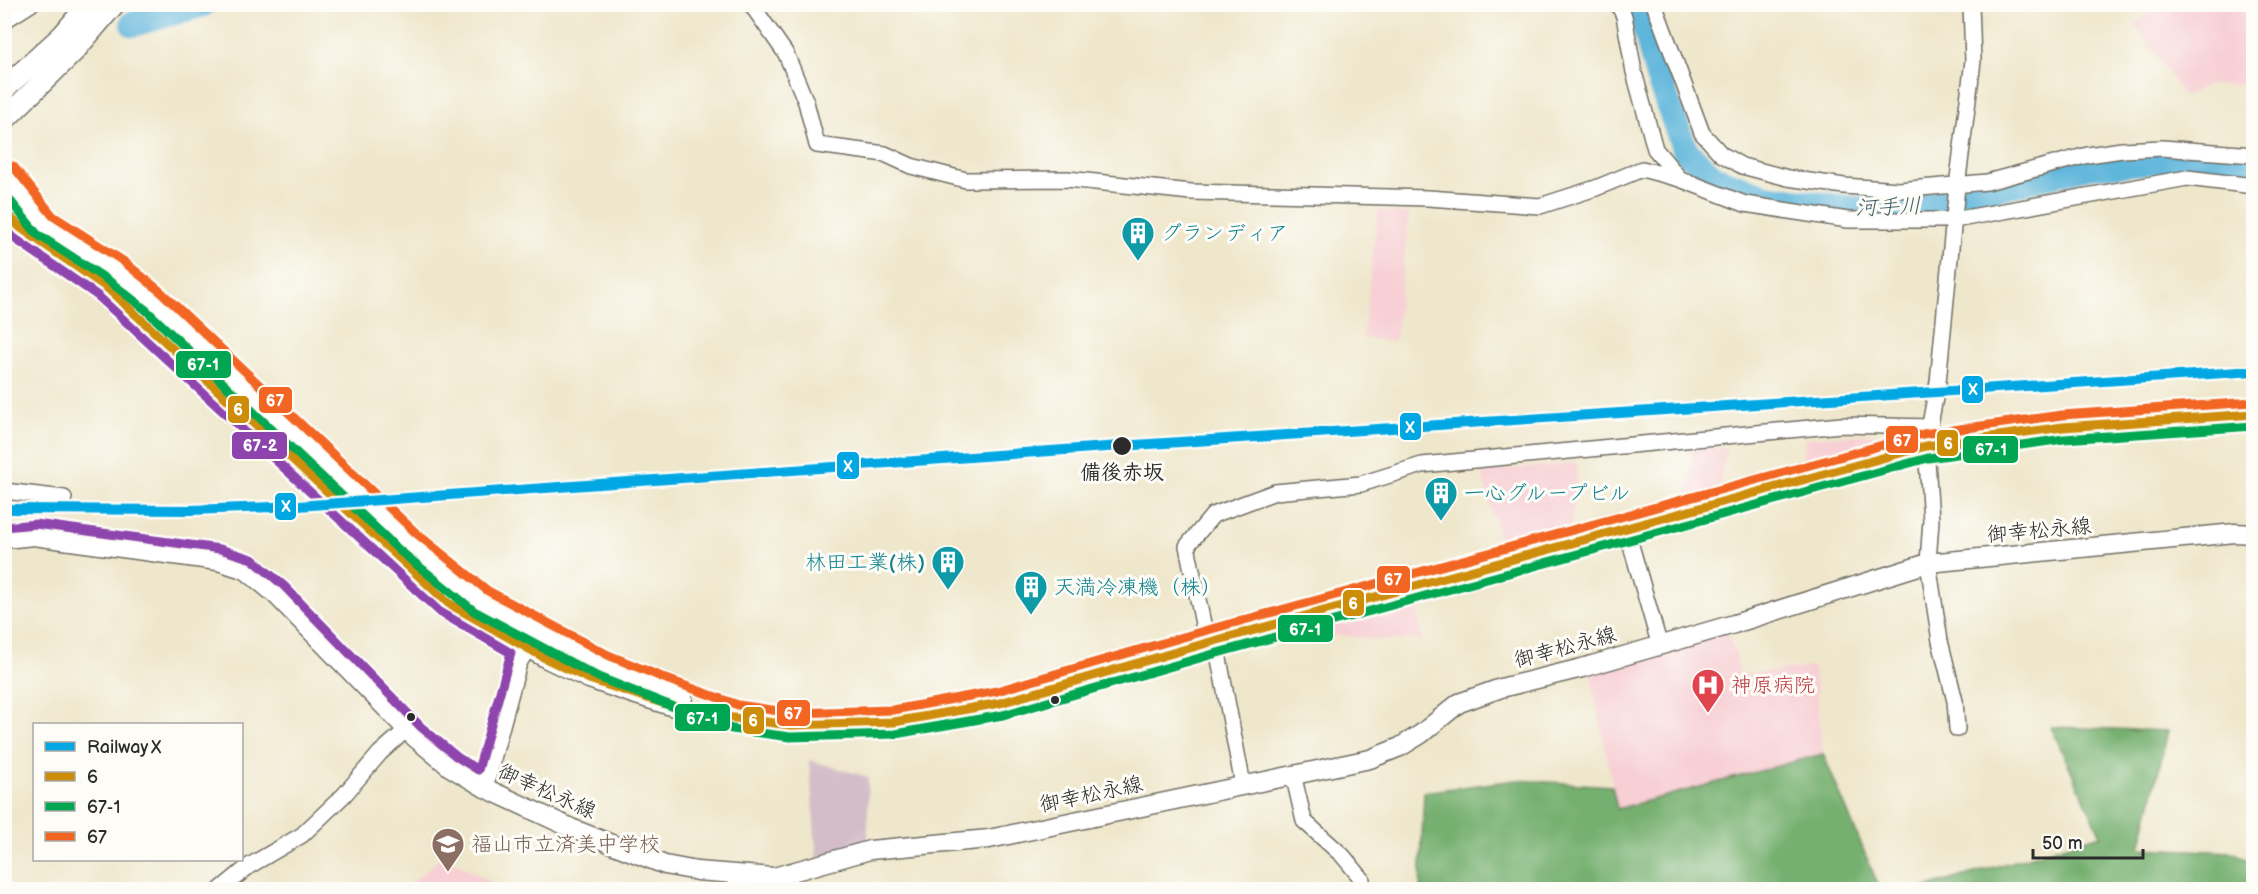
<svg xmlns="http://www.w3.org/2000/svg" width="2258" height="894" font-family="'Balsamiq Sans','Klee One',sans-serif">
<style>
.built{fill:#f7cfd4}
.industrial{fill:#d2bdc8}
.forest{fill:#76b06f;stroke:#506e4d;stroke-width:1.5}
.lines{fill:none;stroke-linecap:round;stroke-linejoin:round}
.river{stroke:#5eb6db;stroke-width:26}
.minor-casing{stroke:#706d63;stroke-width:18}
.major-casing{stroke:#706d63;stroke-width:21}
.highway-casing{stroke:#706d63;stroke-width:24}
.minor{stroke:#fff;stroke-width:15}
.major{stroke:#fff;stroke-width:18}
.highway{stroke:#fff;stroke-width:21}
.bus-1-casing{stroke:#fdfcf7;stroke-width:14}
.bus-2-casing{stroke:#fdfcf7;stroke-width:14}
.bus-3-casing{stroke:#fdfcf7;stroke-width:14}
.bus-4-casing{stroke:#fdfcf7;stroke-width:14}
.bus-1{stroke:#ce8d09;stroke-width:9}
.bus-2{stroke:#00a651;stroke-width:9}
.bus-3{stroke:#f26522;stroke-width:9}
.bus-4{stroke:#8e44ad;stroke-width:9}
.rail-1-casing{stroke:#fdfcf7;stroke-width:15}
.rail-1{stroke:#00a7e3;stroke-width:10}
.stop-dot{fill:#2b2b2b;stroke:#fdfcf7;stroke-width:2}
.labels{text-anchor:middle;stroke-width:6;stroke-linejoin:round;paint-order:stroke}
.culture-label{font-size:21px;fill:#0d838f;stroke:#fdfcf7;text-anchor:start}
.stop-label{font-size:21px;font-weight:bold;fill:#2b2b2b;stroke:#fdfcf7}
.street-label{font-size:21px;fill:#2b2b2b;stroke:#fdfcf7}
.health-label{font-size:21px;fill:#be3a42;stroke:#fdfcf7;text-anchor:start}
.education-label{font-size:21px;fill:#785e54;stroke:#fdfcf7;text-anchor:start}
.water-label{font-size:22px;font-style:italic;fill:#3d5c69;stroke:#fdfcf7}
.line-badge{stroke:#fdfcf7;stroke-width:2}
.badge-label{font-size:16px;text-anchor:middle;font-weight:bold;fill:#fff}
</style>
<rect width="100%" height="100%" fill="#fdfcf7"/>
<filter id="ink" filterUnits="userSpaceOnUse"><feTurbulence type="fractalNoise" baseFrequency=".0167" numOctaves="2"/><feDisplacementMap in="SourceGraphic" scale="12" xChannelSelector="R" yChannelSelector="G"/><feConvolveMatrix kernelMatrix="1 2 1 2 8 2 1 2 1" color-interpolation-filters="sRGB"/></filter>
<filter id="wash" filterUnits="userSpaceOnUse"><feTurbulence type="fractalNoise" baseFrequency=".008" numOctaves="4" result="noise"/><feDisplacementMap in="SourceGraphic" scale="24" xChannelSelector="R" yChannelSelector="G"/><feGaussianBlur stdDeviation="1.35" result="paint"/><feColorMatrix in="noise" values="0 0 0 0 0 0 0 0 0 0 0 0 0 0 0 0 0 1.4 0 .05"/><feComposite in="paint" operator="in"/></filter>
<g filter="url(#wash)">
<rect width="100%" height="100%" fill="#efe7cc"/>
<path class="built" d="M2162 5H2253V84L2207 85 2184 97 2135 23Z
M1378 210 1409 214 1395 342 1363 338Z
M1889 433 1892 444 1802 464 1806 438Z
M1727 447 1718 492 1687 501 1693 449Z
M1577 463 1571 530 1502 548 1481 472Z
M1416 599 1422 640H1378L1317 633 1315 627Z
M1726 629 1736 655 1739 674 1814 667 1823 754 1617 809 1590 671Z
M443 856H444L503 889H404Z"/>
<path class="industrial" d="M809 760 868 777V843L817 860Z"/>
<path class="forest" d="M2051 727 2168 731 2140 848 2233 852 2253 863V889H1921L2101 835Z
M1823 754 1880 889H1420L1424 792 1516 780 1612 786 1617 809Z"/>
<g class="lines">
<path class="river" d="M1639 4 1658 77 1685 150 1714 178 1765 197 1852 209 1924 206 2089 166 2187 159 2254 167
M133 24 203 4"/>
</g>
</g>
<g filter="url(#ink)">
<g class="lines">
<g class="minor-casing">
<path id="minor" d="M751 4 786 54 806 102 817 145 885 154 911 166 966 180 1067 179 1191 192 1428 198 1540 206 1596 188 1642 169 1680 179 1745 204 1848 220H1954L2187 178 2254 186
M1618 4 1624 16 1634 72 1655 149 1680 179
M1654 4 1702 133 1721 154 1742 166 1788 178 1844 186 1899 190 1987 182 2088 155 2122 150 2162 148 2254 155
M4 21 31 4
M4 491 64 498
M1626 528 1659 643
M1957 729 1955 701 1940 641 1928 563 1931 520 1926 446 1938 382 1957 186 1973 61 1971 4
M1293 774 1304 821 1343 856 1362 879 1361 890
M1243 785 1219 659 1214 649 1207 643 1187 546 1213 515 1275 492 1361 484 1422 465 1841 425 1931 427
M485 788 519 663 538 633
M220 890 249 866 302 835 344 795 380 753 406 730
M735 890 738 876"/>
</g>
<g class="major-casing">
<path id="major" d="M4 173 45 225 116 271 154 301 432 563C507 621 593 668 683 698
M4 210 21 228 106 287 448 603 547 659 589 679 633 694 693 713 791 725 894 722 1000 703 1207 643 1926 446 2063 427 2254 414
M4 539 34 536 218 561 246 570 275 594 413 736 450 767 485 788 571 828 665 865 697 871 774 877 870 850 989 839 1370 759 1400 747 1421 734 1459 703 1501 688 1582 668 1734 624 1928 563 2235 533 2254 534"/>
</g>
<g class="highway-casing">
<path id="highway" d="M4 89 63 35 89 4
M4 120 74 51 114 4"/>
</g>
<use href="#minor" class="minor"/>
<use href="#major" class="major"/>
<use href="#highway" class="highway"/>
<g class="bus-1-casing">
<path id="bus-1" d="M4 211 21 228 106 287 448 603 547 659 589 679 693 713 791 725 894 722 1000 703 1207 643 1926 446 2063 427 2254 414"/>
</g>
<g class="bus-2-casing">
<path id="bus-2" d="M4 193 37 234 109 281 146 310 400 551 474 611 598 677 661 702 732 729 790 737 895 734 1003 715 1210 655 1928 458 2064 439 2254 426"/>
</g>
<g class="bus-3-casing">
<path id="bus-3" d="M13 166 53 216 123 261 161 292 416 533 488 591 608 655 669 680 738 705 792 713 893 710 997 691 1204 631 1923 434 2062 415 2253 402"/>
</g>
<g class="bus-4-casing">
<path id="bus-4" d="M4 228 14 238 98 296 440 612 511 653 478 770 457 757 421 727 284 586 252 559 220 549 36 524 4 527"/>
</g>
<use href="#bus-1" class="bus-1"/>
<use href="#bus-2" class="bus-2"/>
<use href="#bus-3" class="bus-3"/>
<use href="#bus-4" class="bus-4"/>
<g class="rail-1-casing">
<path id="rail-1" d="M4 509 191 510 298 506 1120 446 2254 371"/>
</g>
<use href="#rail-1" class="rail-1"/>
</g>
</g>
<defs>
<g id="building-pin" transform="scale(1.725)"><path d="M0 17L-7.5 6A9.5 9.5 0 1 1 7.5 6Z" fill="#0f9aa8" stroke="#fdfcf7"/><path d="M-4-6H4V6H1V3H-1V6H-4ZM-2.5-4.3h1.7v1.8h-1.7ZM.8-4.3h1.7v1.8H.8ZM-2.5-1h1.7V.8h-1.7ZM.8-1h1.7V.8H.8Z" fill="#fff"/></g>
<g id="hospital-pin" transform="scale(1.725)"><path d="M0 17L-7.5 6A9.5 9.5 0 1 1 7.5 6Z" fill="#e0444e" stroke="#fdfcf7"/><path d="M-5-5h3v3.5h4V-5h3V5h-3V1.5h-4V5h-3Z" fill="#fff"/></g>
<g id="school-pin" transform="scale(1.725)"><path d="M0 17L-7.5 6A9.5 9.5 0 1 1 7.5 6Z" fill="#8d6e63" stroke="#fdfcf7"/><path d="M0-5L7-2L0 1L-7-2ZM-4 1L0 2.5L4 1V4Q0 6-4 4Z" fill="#fff"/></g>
</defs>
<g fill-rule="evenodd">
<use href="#building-pin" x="1138" y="233"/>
<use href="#building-pin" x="1441" y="493"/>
<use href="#building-pin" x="948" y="562"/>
<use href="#building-pin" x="1031" y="587"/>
<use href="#hospital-pin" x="1708" y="685"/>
<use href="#school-pin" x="448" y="844"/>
</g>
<g class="stop-dot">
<circle cx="1122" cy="446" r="10"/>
<circle cx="1055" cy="700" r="5"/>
<circle cx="411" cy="717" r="5"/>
</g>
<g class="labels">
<g class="culture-label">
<text x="1161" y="240">グランディア</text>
<text x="1464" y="500">一心グループビル</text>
<text x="925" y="569" text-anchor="end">林田工業(株)</text>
<text x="1054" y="594">天満冷凍機（株）</text>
</g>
<g class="stop-label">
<text x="1122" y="479">備後赤坂</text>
</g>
<g class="street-label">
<text transform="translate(2039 530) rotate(-5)" y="7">御幸松永線</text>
<text transform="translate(1565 647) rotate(-15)" y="7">御幸松永線</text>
<text transform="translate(547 791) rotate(24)" y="7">御幸松永線</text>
<text transform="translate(1091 794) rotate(-12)" y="7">御幸松永線</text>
</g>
<g class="health-label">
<text x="1731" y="692">神原病院</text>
</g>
<g class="education-label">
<text x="471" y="851">福山市立済美中学校</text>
</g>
<g class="water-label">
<text transform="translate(1888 206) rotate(-2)" y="8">河手川</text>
</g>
</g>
<g class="line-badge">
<rect x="175" y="350" width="57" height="29" rx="6" fill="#00a651"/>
<rect x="1961" y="375" width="23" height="29" rx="6" fill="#00a7e3"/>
<rect x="258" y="386" width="35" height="28" rx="6" fill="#f26522"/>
<rect x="227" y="395" width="23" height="29" rx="6" fill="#ce8d09"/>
<rect x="1399" y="412" width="23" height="29" rx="6" fill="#00a7e3"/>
<rect x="1885" y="425" width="34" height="29" rx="6" fill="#f26522"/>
<rect x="1936" y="429" width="23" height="28" rx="6" fill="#ce8d09"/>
<rect x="231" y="431" width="57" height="29" rx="6" fill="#8e44ad"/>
<rect x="1962" y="435" width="57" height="29" rx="6" fill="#00a651"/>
<rect x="836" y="451" width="24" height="29" rx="6" fill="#00a7e3"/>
<rect x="274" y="492" width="23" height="29" rx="6" fill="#00a7e3"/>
<rect x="1376" y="565" width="35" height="29" rx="6" fill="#f26522"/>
<rect x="1342" y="589" width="23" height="28" rx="6" fill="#ce8d09"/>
<rect x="1277" y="614" width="57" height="29" rx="6" fill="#00a651"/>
<rect x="776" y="699" width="35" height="28" rx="6" fill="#f26522"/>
<rect x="674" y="703" width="57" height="29" rx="6" fill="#00a651"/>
<rect x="742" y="706" width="23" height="29" rx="6" fill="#ce8d09"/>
</g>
<g class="badge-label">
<text x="203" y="370">67-1</text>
<text x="1973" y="395">X</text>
<text x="275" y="406">67</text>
<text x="238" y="415">6</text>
<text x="1410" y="433">X</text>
<text x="1902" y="446">67</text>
<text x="1948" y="449">6</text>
<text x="260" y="451">67-2</text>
<text x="1991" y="455">67-1</text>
<text x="848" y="472">X</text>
<text x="286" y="512">X</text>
<text x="1393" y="585">67</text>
<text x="1353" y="609">6</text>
<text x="1305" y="635">67-1</text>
<text x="793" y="719">67</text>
<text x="702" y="724">67-1</text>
<text x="753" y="726">6</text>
</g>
<rect width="2258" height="894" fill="none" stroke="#fdfcf7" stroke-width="24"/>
<rect x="33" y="723" width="210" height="138" fill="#fdfcf7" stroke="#a9a8a5" stroke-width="1.5"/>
<rect x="45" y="742" width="30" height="9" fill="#00a7e3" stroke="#a9a8a5" stroke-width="1.5"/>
<text x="87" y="753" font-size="18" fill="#2b2b2b">Railway X</text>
<rect x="45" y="772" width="30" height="9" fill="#ce8d09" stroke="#a9a8a5" stroke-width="1.5"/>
<text x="87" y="783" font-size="18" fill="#2b2b2b">6</text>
<rect x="45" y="802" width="30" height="9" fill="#00a651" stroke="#a9a8a5" stroke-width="1.5"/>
<text x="87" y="813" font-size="18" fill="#2b2b2b">67-1</text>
<rect x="45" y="832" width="30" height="9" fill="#f26522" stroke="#a9a8a5" stroke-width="1.5"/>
<text x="87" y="843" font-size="18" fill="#2b2b2b">67</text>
<path d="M2033 849v9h110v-9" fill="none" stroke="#2b2b2b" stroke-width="3"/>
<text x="2042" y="849" font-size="18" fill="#2b2b2b" stroke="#fdfcf7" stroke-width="4.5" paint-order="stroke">50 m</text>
</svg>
